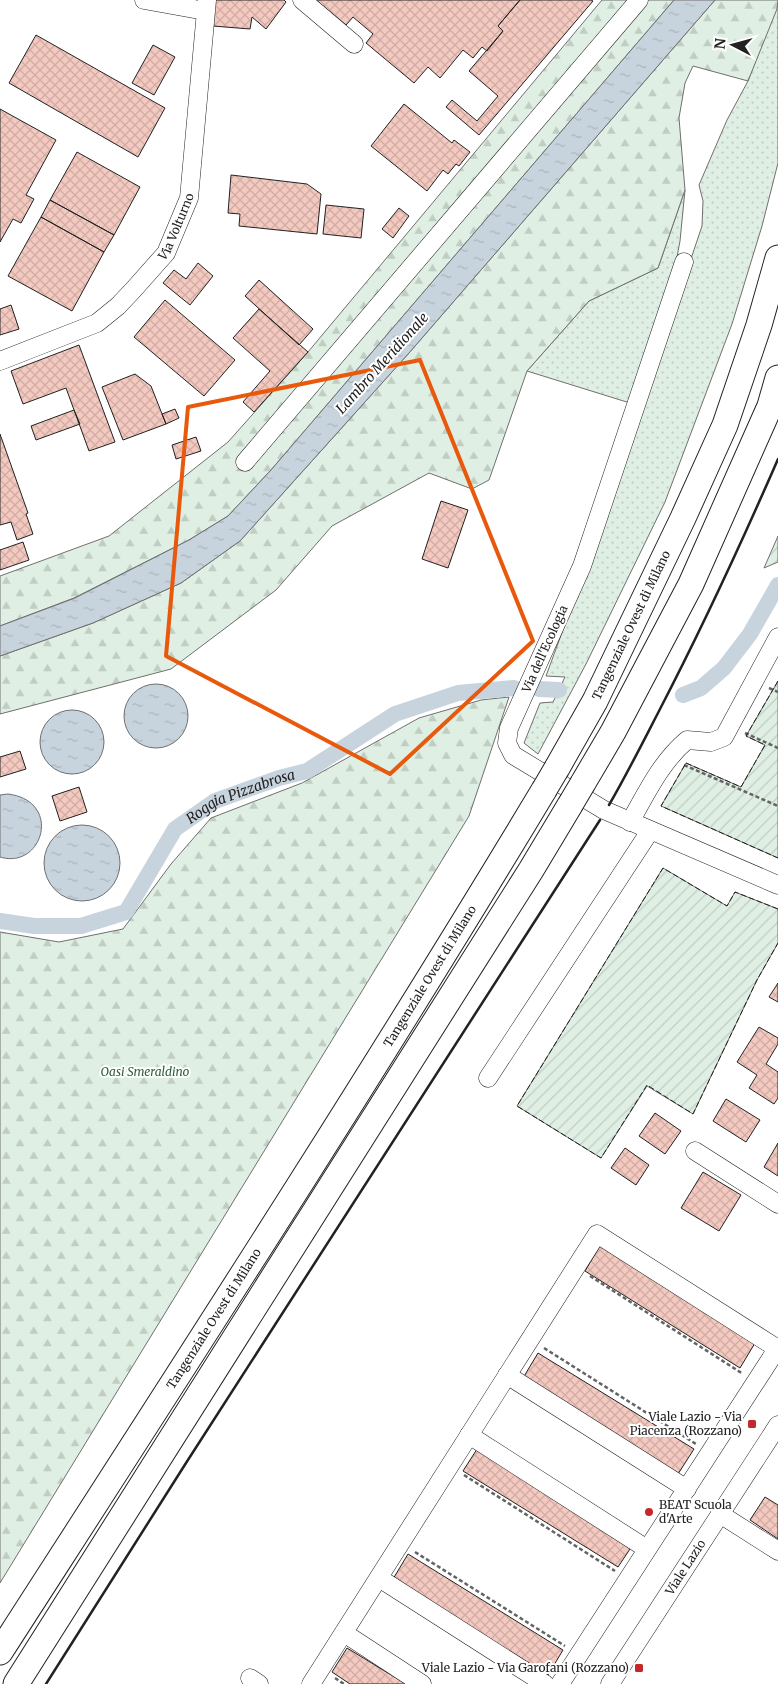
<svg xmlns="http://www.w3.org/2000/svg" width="778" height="1684" font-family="Merriweather,serif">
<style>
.grass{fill:url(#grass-dots);stroke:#6f6f6f}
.forest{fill:url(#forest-firs);stroke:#6f6f6f}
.garden{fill:url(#garden-furrows);stroke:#6f6f6f}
.water{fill:url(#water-ripples);stroke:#6f6f6f}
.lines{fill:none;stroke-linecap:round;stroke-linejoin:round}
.canal{stroke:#c7d3dd;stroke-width:16}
.building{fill:url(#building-cross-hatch);stroke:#222}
.minor-casing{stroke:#222;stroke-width:19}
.highway-casing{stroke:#222;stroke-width:27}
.path{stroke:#646464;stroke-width:2.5;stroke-dasharray:4 2.5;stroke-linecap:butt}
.minor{stroke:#fff;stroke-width:18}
.highway{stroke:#fff;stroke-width:25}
.highway-bridge-casing{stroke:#222;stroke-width:27;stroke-linecap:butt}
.highway-bridge{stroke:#fff;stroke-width:25}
.fence{stroke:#222;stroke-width:1;stroke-dasharray:6 2.5;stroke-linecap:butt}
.wall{stroke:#222;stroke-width:2.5}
.marked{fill:none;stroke:#e8590c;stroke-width:4;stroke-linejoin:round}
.poi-dot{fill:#c62828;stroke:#fff;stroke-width:2}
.labels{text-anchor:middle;stroke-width:4;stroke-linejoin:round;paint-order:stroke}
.street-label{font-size:12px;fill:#222;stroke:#fff}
.park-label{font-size:12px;font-style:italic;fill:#2f5e38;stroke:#fff}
.poi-label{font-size:12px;fill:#222;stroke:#fff;text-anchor:end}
.water-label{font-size:14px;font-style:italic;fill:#222;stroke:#fff}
</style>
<defs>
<pattern id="grass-dots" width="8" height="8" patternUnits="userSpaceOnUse" patternTransform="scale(1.25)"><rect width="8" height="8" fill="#e0efe3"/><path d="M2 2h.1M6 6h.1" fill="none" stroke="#c0cdc2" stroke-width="1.8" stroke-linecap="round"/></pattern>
<pattern id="forest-firs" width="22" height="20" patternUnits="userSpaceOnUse" patternTransform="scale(1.25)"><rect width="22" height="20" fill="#e0efe3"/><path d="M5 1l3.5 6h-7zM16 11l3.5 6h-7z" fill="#c0cdc2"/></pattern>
<pattern id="garden-furrows" width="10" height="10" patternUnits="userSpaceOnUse" patternTransform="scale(1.25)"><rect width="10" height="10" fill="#e0efe3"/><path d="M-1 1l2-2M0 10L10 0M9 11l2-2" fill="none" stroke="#c0cdc2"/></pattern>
<pattern id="water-ripples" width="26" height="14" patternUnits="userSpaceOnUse" patternTransform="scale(1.25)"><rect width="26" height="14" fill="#c7d3dd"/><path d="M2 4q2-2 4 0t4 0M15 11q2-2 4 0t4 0" fill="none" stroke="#abb5bd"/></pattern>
<pattern id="building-cross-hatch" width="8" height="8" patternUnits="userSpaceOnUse" patternTransform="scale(1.25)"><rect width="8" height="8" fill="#f3c9c0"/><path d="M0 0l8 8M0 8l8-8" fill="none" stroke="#d0aca5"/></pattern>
</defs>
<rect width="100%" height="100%" fill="#fff"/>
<path class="grass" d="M778 2V163L762 226 732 324 665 502 586 664 538 754 524 743 540 703 553 702 565 677 546 676 599 532 702 226 703 201 699 185 727 120 748 81Z
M685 190 680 241 674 273 630 403 527 371 589 301 658 268Z"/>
<path class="forest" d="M602 0H674L271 470 228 516 189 540 74 598 0 626V576L109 536 228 442 308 352Z
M715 0H778L777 9 748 81 693 66 685 83 679 118 685 190 658 268 589 301 527 371 489 480 472 489 429 473 332 526 276 590 171 669 0 714V656L93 623 181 583 240 541 409 353Z
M509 697 469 816 0 1583V932L59 942 123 929 171 864 211 818 302 783 419 718 481 700Z"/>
<path class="garden" d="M778 536V562L764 568Z
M778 681V858L661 806 686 763 741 787 765 745 746 736Z
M663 868 727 906 735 892 778 909V943L757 980 693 1114 647 1086 601 1158 517 1106Z"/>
<path class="water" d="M674 0H715L409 353 240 541 181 583 93 623 0 656V626L75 598 189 540 228 516 271 470Z
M124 716a32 32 0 1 1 64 0a32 32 0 1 1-64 0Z
M40 742a32 32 0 1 1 64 0a32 32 0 1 1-64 0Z
M8 794C63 801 43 870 0 857V795Z
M44 863a38 38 0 1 1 76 0a38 38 0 1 1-76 0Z"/>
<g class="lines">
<g class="canal">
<path d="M539 689 559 690"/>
<path d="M683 695 701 688 724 668 750 634 778 585"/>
<path id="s1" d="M0 921 34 926H81L126 912 175 829 215 801 279 778 307 771 395 714 458 693 514 688"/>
</g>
</g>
<path class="building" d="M215 0H284L286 2 266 29 252 17 250 29 213 26Z
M316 0H520L498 26 503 31 487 51 482 47 473 58 463 50 440 78 428 67 414 83 366 43 373 34 353 17 346 25Z
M520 0H591L593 1 479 135 446 107 452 100 477 121 498 96 469 71 503 31 498 26Z
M36 35 165 108 138 157 9 83Z
M153 45 175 57 154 95 132 83Z
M404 104 452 143 454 140 470 152 459 166 456 164 448 174 443 170 427 191 371 146Z
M0 109 56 140 26 195 34 199 21 223 13 219 0 242Z
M77 152 140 187 114 235 50 200Z
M231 175 307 184 321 194 317 234 239 226 240 214 228 213Z
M50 200 114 235 104 252 41 217Z
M326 205 364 209 361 238 323 234Z
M399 208 409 216 393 238 382 229Z
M41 217 104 252 72 311 8 276Z
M198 263 213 276 190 305 163 283 174 270 186 279Z
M259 280 313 329 299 345 245 296Z
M165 300 235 360 204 396 134 337Z
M11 305 19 329 0 335V309Z
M259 309 308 352 254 412 243 402 270 371 233 338Z
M79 345 115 442 89 451 66 388 23 404 11 371Z
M135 374 151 386 166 424 123 440 102 387Z
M175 409 179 418 166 424 162 414Z
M74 410 80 424 36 440 31 426Z
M0 434 28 513 26 514 33 534 17 540 11 522 0 525Z
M196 437 201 451 176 459 172 445Z
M441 501 468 510 448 568 422 559Z
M23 542 29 560 0 570V550Z
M20 751 26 769 0 777V757Z
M79 787 87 812 60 821 52 796Z
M778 983V1002L769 997Z
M759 1027 778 1038V1044L766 1064 778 1072V1098L774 1104 749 1088 757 1075 737 1062Z
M726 1099 760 1120 746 1142 713 1121Z
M655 1113 681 1131 665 1154 639 1136Z
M778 1143V1176L764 1167Z
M625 1148 649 1165 636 1185 611 1168Z
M703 1172 741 1195 719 1231 681 1208Z
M600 1246 755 1343 740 1368 585 1271Z
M538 1353 694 1449 678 1474 523 1378Z
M479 1446 634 1543 618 1567 463 1471Z
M765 1497 778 1505V1539L750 1520Z
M408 1554 563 1650 548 1675 393 1579Z
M347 1648 406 1684H350L332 1672Z"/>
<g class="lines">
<g class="minor-casing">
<g id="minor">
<path d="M144 0 205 11"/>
<path d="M302 0 354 44"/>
<path d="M684 262 582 566 509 728 507 743 513 755 604 810 778 885"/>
<path id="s2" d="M0 361 97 323 118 306 134 289 166 253 189 198 207 0"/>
<path d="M245 462 639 0"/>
<path d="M630 822C647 792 661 762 687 740L711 742 724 737 778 637"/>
<path d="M488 1078 650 831"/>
<path d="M695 1151 778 1204"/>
<path d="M507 1375 687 1489"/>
<path d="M469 1435 647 1549"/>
<path d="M720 1514 778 1551"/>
<path d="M379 1578 545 1684"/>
<path d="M344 1633 422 1684"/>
<path d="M250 1678 259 1684"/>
<path d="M311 1684 597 1234 778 1349"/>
<path d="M560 1684 777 1349"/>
<path id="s3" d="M610 1684 778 1425"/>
</g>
</g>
<g class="highway-casing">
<g id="highway">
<path id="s4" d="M557 768 595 701 683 518 725 425 759 325 778 258"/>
<path d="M583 783 613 732 691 584 770 406 778 378"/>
<path id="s5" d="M0 1652C184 1366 369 1081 544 790"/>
<path d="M16 1684 531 870 570 805"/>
</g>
</g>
<path class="path" d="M769 688 778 692
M745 733 778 748
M684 765 778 806
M590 1276 743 1374
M544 1348 696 1444
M464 1475 615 1571
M415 1552 565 1646
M335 1678 344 1684"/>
<use href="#minor" class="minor"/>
<use href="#highway" class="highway"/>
<g class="highway-bridge-casing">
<path id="highway-bridge" d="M544 790 557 768
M570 805 583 783"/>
</g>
<use href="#highway-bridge" class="highway-bridge"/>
<path class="fence" d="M778 681 746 736 765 745 741 787 686 763 661 806 778 858
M778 909 735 892 727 906 663 868 517 1106 601 1158 647 1085 693 1114 757 980 778 943"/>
<path class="wall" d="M609 805C627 774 643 742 659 711 702 628 741 544 778 459
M46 1684 186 1463 600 820"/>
</g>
<path class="marked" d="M420 360 533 641 390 774 166 656 188 407Z"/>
<g class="poi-dot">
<rect x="747" y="1419" width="10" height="10" rx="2.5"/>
<circle cx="649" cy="1512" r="5"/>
<rect x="634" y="1663" width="10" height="10" rx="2.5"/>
</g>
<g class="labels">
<g class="street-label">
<text dy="4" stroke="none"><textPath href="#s2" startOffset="231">Via Volturno</textPath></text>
<text dy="4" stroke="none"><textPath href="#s4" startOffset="161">Tangenziale Ovest di Milano</textPath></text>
<text transform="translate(545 649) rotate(-66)" y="4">Via dell'Ecologia</text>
<text dy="4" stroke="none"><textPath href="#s5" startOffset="801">Tangenziale Ovest di Milano</textPath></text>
<text dy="4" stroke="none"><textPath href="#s5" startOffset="396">Tangenziale Ovest di Milano</textPath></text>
<text dy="4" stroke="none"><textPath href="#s3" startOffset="139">Viale Lazio</textPath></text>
</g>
<g class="park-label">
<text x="145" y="1076">Oasi Smeraldino</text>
</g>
<g class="poi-label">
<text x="742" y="1421">Viale Lazio - Via<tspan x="742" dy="14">Piacenza (Rozzano)</tspan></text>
<text x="659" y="1509" text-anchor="start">BEAT Scuola<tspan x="659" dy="14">d'Arte</tspan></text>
<text x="629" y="1672">Viale Lazio - Via Garofani (Rozzano)</text>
</g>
<g class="water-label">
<text transform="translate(382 363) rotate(-48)" y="5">Lambro Meridionale</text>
<text dy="5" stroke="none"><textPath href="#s1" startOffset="299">Roggia Pizzabrosa</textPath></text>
</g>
</g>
<g transform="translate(733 45) rotate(276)" stroke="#ffffff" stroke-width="4" paint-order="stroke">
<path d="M0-4L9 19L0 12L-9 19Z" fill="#222222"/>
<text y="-8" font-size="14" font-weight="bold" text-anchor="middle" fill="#222222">N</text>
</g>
</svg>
